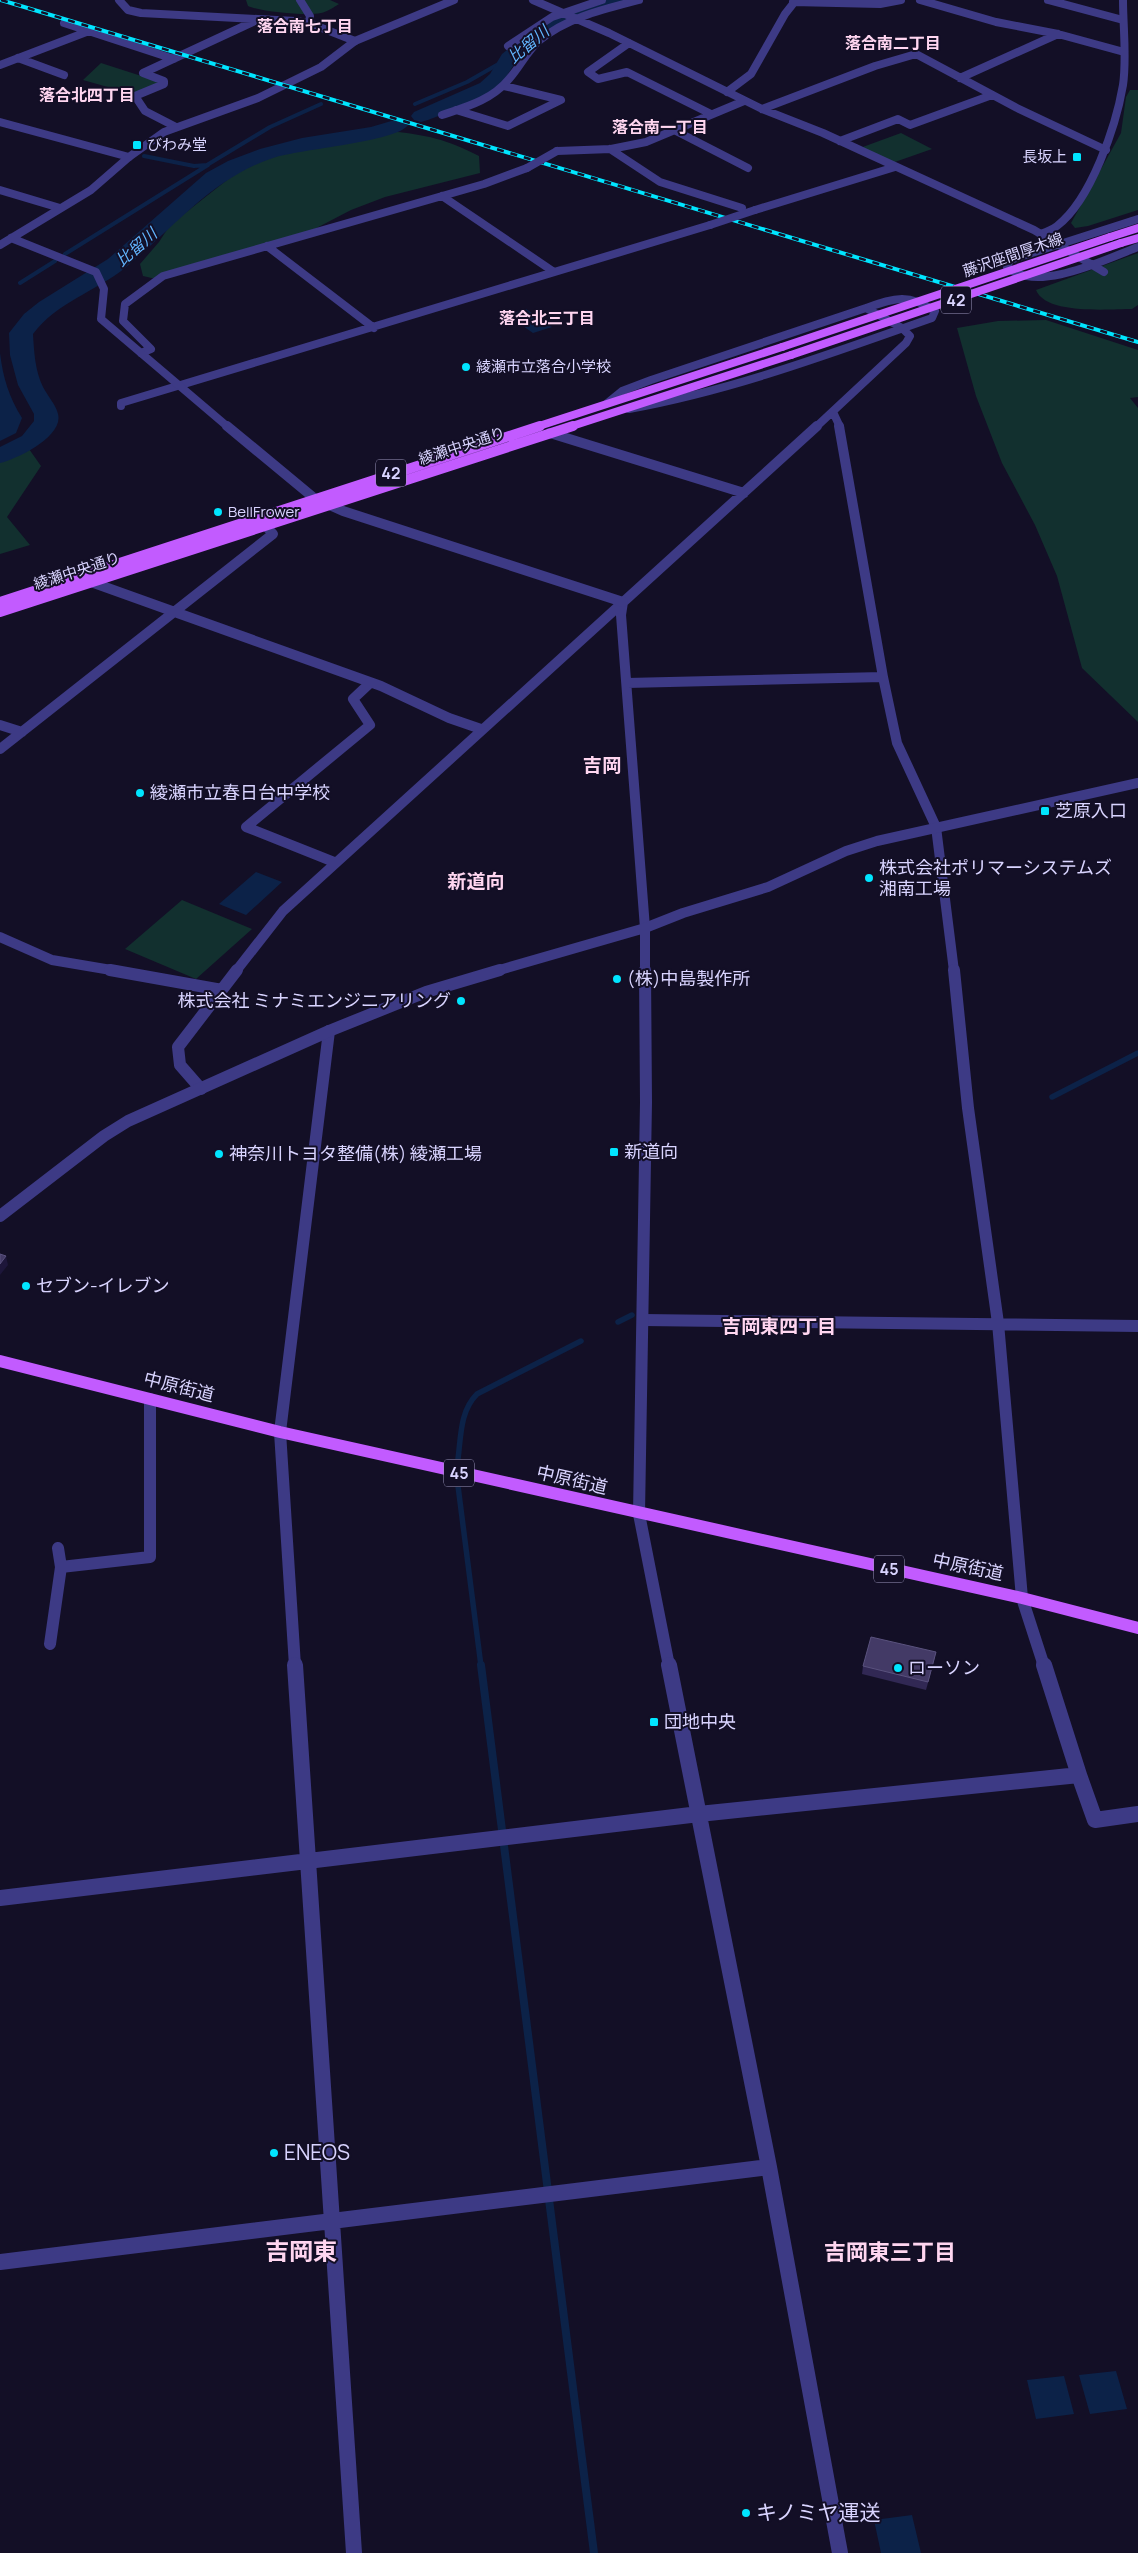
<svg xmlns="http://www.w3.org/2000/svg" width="1138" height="2553" font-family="Manrope,'Noto Sans JP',sans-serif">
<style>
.green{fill:#12302f}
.water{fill:#0c2248}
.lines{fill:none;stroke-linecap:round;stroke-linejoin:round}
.stream-far2{stroke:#0c2248;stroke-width:4}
.stream-far1{stroke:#0c2248;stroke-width:5.5}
.stream{stroke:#0c2248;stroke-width:8}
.river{fill:#0c2248;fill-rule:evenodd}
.minor-far3{stroke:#3d3a85;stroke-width:8}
.minor-far2{stroke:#3d3a85;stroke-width:10}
.minor-far1{stroke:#3d3a85;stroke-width:12}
.minor{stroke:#3d3a85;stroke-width:16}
.tertiary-far2{stroke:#3d3a85;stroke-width:8}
.tertiary-far1{stroke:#3d3a85;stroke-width:10}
.tertiary{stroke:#3d3a85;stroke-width:12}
.primary-far2{stroke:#c25bff;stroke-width:8}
.primary-far1{stroke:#c25bff;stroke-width:10}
.primary{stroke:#c25bff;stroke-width:12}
.rail-casing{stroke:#00e5ff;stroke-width:4}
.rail{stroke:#130f26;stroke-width:2.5;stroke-dasharray:7;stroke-linecap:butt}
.minor-bridge{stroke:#3d3a85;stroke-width:8}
.primary-bridge{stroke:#c25bff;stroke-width:8}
.wall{fill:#312854}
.shaded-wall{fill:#1d163a}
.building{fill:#433a66;stroke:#5a527e}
.poi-dot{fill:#00e5ff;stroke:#130f26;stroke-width:2}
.labels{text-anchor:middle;stroke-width:4;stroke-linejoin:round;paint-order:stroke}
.far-poi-label{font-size:15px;fill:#d9d4ff;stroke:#130f26;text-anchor:start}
.far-street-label{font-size:15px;fill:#d9d4ff;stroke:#130f26}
.far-neighbourhood-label{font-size:16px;font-weight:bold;fill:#ffd6f0;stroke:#130f26}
.far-water-label{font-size:16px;font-style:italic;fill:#62b6ff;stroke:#130f26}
.shield{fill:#130f26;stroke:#9e99be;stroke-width:1}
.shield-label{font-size:16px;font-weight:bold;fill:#d9d4ff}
.poi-label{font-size:18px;fill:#d9d4ff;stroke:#130f26;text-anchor:start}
.street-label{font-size:18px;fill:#d9d4ff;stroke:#130f26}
.neighbourhood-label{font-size:19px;font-weight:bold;fill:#ffd6f0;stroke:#130f26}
.near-poi-label{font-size:21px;fill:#d9d4ff;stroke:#130f26;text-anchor:start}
.near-neighbourhood-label{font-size:22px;font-weight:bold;fill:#ffd6f0;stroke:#130f26}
.near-quarter-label{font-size:24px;font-weight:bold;fill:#ffd6f0;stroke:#130f26}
</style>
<rect width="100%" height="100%" fill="#130f26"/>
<path class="green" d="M246 0H330L339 4C334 7 327 12 321 13 307 16 262 12 248 6Z
M101 63 160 82 139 92 129 93 83 80Z
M1130 90H1138V210L1088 226 1075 228 1071 223 1121 133 1126 97Z
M389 131C427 135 446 139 479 156L480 173 385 197 351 210 303 235 156 279 143 276 140 264 159 242 170 225 246 165 304 148Z
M901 133 932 149 892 163 860 148Z
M1138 253V305L1132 309C1109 309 1046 315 1036 290Z
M1046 320 1138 350V397L1130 398 1138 408V722L1082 668 1057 576 1035 525 1002 463 976 396 957 328 998 321Z
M29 449 41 466 7 517 30 545 0 554V462Z
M182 900 252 929 196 979 125 949Z"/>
<path class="water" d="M526 309 552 327 533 333 507 315Z
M0 353C3 378 9 397 22 418L16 433 0 441Z
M256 872 282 882 246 915 219 904Z
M1116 2371 1127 2409 1090 2414 1079 2375Z
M1064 2376 1074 2414 1036 2419 1027 2380Z
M912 2515 921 2553H881L874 2520Z"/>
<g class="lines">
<path class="stream-far2" d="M415 104 467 82 509 58
M144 156 194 166 207 165 270 127 321 104
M65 254 208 165
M20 283 55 261"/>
<path class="stream-far1" d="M1052 1097 1138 1053
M618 1322 632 1315
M458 1459C461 1436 460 1411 477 1394L581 1341
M458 1486 481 1666"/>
<path class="stream" d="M481 1665 594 2553"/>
<path class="river" d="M598 0H629L626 4C581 17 552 27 518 60 509 69 506 82 495 90 478 103 448 112 428 120L421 122 414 120 411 116 414 112 480 83 490 74 502 54 545 19 569 8Z
M398 119 405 121 408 125C397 142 299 149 273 158 212 178 174 228 125 268 96 291 56 303 33 334 34 351 35 371 43 387 47 395 56 405 58 414 64 436 17 459 0 463V447L22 436 34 421V414L18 385 10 355 9 333 24 314 39 302 108 259 206 173 228 161 260 149 302 138 371 127Z"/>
<path class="minor-far3" d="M119 0 128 10 141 13 295 21 309 23 355 41
M300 0 310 16 309 23
M533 0 609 33 762 109 823 133 1034 230 1104 272
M920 0 996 22 1058 34 1124 52
M1048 0 1123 20
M793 2 880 4 901 0
M64 23 174 59
M629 43 588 72 598 79 627 72 711 114
M508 46 552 17 602 0
M18 58 64 75
M0 65 89 31
M960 78 1058 34
M727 92 751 74 785 14 796 0
M762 109 875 66 916 54 1017 108 1106 150
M456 110 508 126 561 100 504 86
M442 115C466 107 492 100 509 79 520 67 527 51 540 40 568 17 605 9 639 0
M0 122 129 157
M176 127 145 111 135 96 164 84V81L143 73 257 20
M676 131 748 168
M840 141 898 119 910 125 992 95
M610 149 660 182 742 208
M557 151 611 149 646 142 744 101
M0 190 60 208
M442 196 554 272
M755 210 895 167
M1138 219 1010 260 1007 267C1036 294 1106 259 1138 247
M267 246 374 328
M141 353 151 349 123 321 125 304 163 276 484 184 527 168
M606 404 622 391 651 380 866 308 902 328 910 336 906 343 816 427
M121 406V403L710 225
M629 409C734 390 832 353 932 318L935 311C908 293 895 298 866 308
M833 412 840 427"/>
<path class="minor-far2" d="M839 426 883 677 897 743 936 827 954 971
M550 433 744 493
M91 582 381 686 449 718 481 729
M623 602 621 615 645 928
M627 683 883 677
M0 725 22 732
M0 749 273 534 265 525
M334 862 246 827 370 725 353 699 370 683
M0 937 52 960 117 971
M236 971 283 911 817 426"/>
<path class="minor-far1" d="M110 970 222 990
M954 970 968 1108 998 1323 1022 1598 1044 1666
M201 1089 180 1065 178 1047 237 970
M643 1320 1138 1326
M639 1514 669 1666
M61 1567 150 1557V1399
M50 1644 61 1567 58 1548
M295 1666 280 1432 329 1031"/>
<path class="minor" d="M295 1665 354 2553
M669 1665 769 2167 840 2553
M1079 1775 1095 1820 1138 1814
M0 1898 699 1814 1079 1775 1044 1665
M0 2262 769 2167"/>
<path class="tertiary-far2" d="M1040 234C1046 232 1052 230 1057 226 1091 200 1116 126 1123 85 1127 58 1123 27 1123 0
M11 238 96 272 104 289 101 319 228 427
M0 245 91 190 129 157 164 132 258 98 321 67 355 41 454 0"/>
<path class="tertiary-far1" d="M227 426 314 498 343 511 623 602
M645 928V971
M496 971 645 928 683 913 768 887 846 851 877 841 1138 783"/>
<path class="tertiary" d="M0 1216 104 1136 128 1121 329 1031 426 992 500 970
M639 1514 646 1102 645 970"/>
<path class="primary-far2" d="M1110 237 1138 228
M1121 243 1138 238
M536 427 782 347
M569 427 791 355"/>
<path class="primary-far1" d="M0 602 540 426
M0 612 573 426"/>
<path class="primary" d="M0 1361 280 1432 1022 1598 1138 1628"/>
<g class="rail-casing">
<path id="rail" d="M1 0 1138 342"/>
</g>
<use href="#rail" class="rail"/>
<path class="minor-bridge" d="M527 168 557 151
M710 225 755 210"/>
<path class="primary-bridge" d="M782 347 1110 237
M791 355 1121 243"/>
</g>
<path class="wall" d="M936 1652 934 1661 926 1690 862 1674 863 1666Z"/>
<path class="shaded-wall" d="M6 1256 8 1265 0 1275V1264Z"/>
<path class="building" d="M0 1254 6 1256 0 1264Z
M871 1637 936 1652 928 1682 863 1666Z"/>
<g class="poi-dot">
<rect x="132" y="140" width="10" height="10" rx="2.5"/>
<rect x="1072" y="152" width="10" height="10" rx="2.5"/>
<circle cx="466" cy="367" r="5"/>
<circle cx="218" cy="512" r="5"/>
<circle cx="140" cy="793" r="5"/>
<rect x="1040" y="806" width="10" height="10" rx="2.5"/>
<circle cx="869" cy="878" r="5"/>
<circle cx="617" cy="979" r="5"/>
<circle cx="461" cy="1001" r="5"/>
<rect x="609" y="1147" width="10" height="10" rx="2.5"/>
<circle cx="219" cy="1154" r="5"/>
<circle cx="26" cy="1286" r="5"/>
<circle cx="898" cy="1668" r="5"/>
<rect x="649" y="1717" width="10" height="10" rx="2.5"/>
<circle cx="274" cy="2153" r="5"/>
<circle cx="746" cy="2513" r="5"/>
</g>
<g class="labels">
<g class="far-poi-label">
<text x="147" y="150">びわみ堂</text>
<text x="1067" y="162" text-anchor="end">長坂上</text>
<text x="476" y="372">綾瀬市立落合小学校</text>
<text x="228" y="517">BellFrower</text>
</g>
<g class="far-street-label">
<text transform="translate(1013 255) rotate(-19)" y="5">藤沢座間厚木線</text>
<text transform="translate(462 446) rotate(-18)" y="5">綾瀬中央通り</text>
<text transform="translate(77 571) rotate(-18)" y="5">綾瀬中央通り</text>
</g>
<g class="far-neighbourhood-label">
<text x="305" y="32">落合南七丁目</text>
<text x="893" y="49">落合南二丁目</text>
<text x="87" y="101">落合北四丁目</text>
<text x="660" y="133">落合南一丁目</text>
<text x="547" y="324">落合北三丁目</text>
</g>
<g class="far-water-label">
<text transform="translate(528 44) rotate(-40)" y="6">比留川</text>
<text transform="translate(136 247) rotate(-41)" y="6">比留川</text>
</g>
<g class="shield">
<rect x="941" y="286.5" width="30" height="27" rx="4"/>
<rect x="376" y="459.5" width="30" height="27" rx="4"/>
<rect x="444" y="1459.5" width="30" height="27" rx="4"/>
<rect x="874" y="1555.5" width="30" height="27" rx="4"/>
</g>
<g class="shield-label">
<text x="956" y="306">42</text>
<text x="391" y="479">42</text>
<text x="459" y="1479">45</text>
<text x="889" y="1575">45</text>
</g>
<g class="poi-label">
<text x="150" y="799">綾瀬市立春日台中学校</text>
<text x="1055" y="817">芝原入口</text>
<text x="879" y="874">株式会社ポリマーシステムズ<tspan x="879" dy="21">湘南工場</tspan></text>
<text x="627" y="985">(株)中島製作所</text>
<text x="451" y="1007" text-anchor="end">株式会社 ミナミエンジニアリング</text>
<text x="624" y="1158">新道向</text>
<text x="229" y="1160">神奈川トヨタ整備(株) 綾瀬工場</text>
<text x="36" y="1292">セブン-イレブン</text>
<text x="908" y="1674">ローソン</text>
<text x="664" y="1728">団地中央</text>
</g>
<g class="street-label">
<text transform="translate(179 1387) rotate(14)" y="6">中原街道</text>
<text transform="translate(572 1480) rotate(13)" y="6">中原街道</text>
<text transform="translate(968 1567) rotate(12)" y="6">中原街道</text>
</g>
<g class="neighbourhood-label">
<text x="602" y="772">吉岡</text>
<text x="476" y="888">新道向</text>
<text x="779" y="1333">吉岡東四丁目</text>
</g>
<g class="near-poi-label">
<text x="284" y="2160">ENEOS</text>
<text x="756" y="2520">キノミヤ運送</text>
</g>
<g class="near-neighbourhood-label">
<text x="890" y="2260">吉岡東三丁目</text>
</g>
<g class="near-quarter-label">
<text x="301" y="2260">吉岡東</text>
</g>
</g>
</svg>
